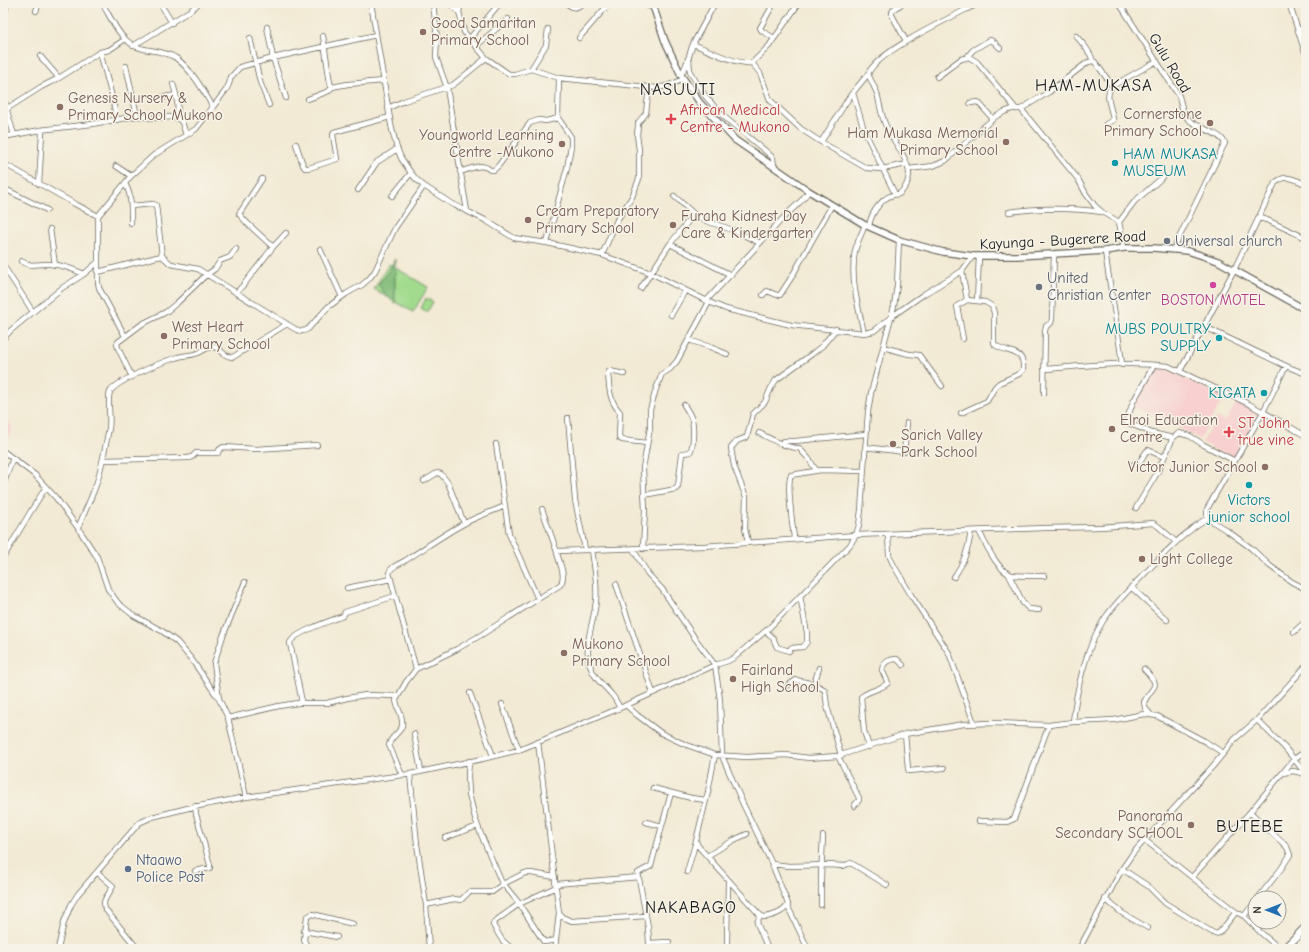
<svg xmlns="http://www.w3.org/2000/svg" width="1309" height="952" font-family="'Comic Neue',sans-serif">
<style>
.built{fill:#f7d0cf}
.green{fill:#a2db8e;stroke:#5f7c55}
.forest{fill:#81bb79;stroke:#4e6c4a}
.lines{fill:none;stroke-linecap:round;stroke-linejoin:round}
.minor-casing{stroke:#67645c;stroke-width:6}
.major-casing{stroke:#67645c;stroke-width:8}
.highway-casing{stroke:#67645c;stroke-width:9}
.minor{stroke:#fff;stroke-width:4.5}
.major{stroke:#fff;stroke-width:5.5}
.highway{stroke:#fff;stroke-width:7}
.education-dot{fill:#8d6e63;stroke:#f7f3e8;stroke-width:1.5}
.health-dot{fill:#e0444e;stroke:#f7f3e8;stroke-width:1.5}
.culture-dot{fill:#0f9aa8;stroke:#f7f3e8;stroke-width:1.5}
.worship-dot{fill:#6b7280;stroke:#f7f3e8;stroke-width:1.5}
.hotel-dot{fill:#d1479c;stroke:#f7f3e8;stroke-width:1.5}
.service-dot{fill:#5c6f8a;stroke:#f7f3e8;stroke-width:1.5}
.labels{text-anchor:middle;stroke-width:3;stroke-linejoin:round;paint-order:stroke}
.education-label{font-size:15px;fill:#785e54;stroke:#f7f3e8;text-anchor:start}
.street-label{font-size:15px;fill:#1c1c1c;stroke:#f7f3e8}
.health-label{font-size:15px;fill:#be3a42;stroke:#f7f3e8;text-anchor:start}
.culture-label{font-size:15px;fill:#0d838f;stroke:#f7f3e8;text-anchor:end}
.worship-label{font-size:15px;fill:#5b616d;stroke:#f7f3e8;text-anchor:start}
.hotel-label{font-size:15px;fill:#b23c85;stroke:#f7f3e8}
.service-label{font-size:15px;fill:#4e5e75;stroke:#f7f3e8;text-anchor:start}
.quarter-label{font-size:17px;letter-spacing:1px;fill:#1c1c1c;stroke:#f7f3e8}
</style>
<rect width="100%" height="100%" fill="#f7f3e8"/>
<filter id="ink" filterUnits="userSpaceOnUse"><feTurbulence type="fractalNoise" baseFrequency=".025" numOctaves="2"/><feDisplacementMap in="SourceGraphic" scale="8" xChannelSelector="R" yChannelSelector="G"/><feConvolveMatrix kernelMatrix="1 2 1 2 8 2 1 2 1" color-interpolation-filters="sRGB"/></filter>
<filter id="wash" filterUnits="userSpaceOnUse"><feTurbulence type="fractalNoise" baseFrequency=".012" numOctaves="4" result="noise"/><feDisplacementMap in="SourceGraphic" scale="16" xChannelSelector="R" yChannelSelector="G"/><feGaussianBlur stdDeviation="0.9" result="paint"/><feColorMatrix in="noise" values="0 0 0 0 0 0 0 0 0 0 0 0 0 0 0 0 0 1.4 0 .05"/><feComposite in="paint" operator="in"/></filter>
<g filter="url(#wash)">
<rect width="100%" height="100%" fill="#f2ead4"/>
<path class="built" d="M1152 370H1167L1224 397 1200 439 1172 424V420L1160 417 1154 411 1152 413 1137 409 1133 406Z
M1238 401 1260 414 1233 461 1202 442 1217 417 1225 422Z
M3 418 12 426 9 437 3 443Z"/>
<path class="green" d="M389 264 428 287 413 312 374 289Z
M426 298 433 302 427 312 421 308Z"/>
<path class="forest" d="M395 259V304L384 293 378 284 387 274Z"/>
</g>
<g filter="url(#ink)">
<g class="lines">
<g class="minor-casing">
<path id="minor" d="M102 3C113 21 121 45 144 49 155 51 167 52 176 58 192 70 203 90 213 107
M160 3 172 23
M371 3 391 125 396 145 401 158 411 173 416 179 424 186 452 204 485 220 514 238 547 243 602 255 651 273 709 302 726 309 791 325 864 333 874 331 891 317 924 294 962 271
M433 3 437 38 436 57 447 88 467 211
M449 3 459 12
M461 3 459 12 464 32 486 58 509 74H515L531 69 559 78 657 88 667 86 684 79
M566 3C574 9 575 9 584 3
M640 3 654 8
M774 3 760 28 762 31 774 38
M904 3C899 6 891 8 892 15L906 41
M1119 3 1179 96C1181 103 1182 113 1188 119 1197 128 1220 132 1225 143L1173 250
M1289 3 1306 55
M36 11 39 3
M3 19 7 3
M267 27 273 58 286 98
M1298 31 1306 25
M323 36 330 83 332 87 348 84 383 81
M1076 36C1083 44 1090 51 1093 61
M250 38 260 82 269 105
M470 38 500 3
M579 38 607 6 614 3
M693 44C708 50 737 65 752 63L769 46 799 3
M133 46 191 10 199 3
M476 46 508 19
M100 52 111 93 117 120
M40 56 59 78
M966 58 973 50 990 40 994 42 1000 48
M689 59 690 72 706 97 721 114 735 126 768 153 773 158 774 166
M752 63 760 73 770 100 801 129 821 142 866 168 882 169 907 164
M126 66 137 116
M531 69 546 45 548 29
M868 74C871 80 874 87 877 93 880 104 881 116 886 126 895 147 924 172 899 194 883 194 871 213 869 226
M681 75 686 65 693 44 715 3
M937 77 961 59 969 57 977 62 1016 109
M173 84C176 94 180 106 176 117
M853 93 864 130 895 194
M159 98 176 95
M308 99 329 91 332 87
M3 100 8 108
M970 103 978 102 993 119
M388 108 404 101 453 85 486 58
M1021 109 1078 179 1086 194 1095 206 1102 212 1119 222 1124 248
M1106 124 1113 120C1112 107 1103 96 1113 84
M40 130 92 124 137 116 153 118 176 117 182 122 186 135
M14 135 7 111 8 108 41 87 59 78 100 52 109 50 124 40
M3 137 35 131 40 130 42 133 39 184
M821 142 850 96 868 74C877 51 956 15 979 3
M296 144 303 165 305 168H309L337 159 333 135 334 132 390 117
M3 163 75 204 98 216 131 176 154 155 196 129 226 90 229 84 231 77 240 67 273 58 376 35
M116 166 131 176
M909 169 933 166 945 161 995 117 1004 112 1012 109H1021L1049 92 1088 62 1093 61 1095 62 1111 84 1114 85 1157 61
M460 172C470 169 482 162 490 170H494L499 165 530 123 539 120 546 121 558 118
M262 179 239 214 247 223 273 247 286 233
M125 184C132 194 131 210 131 223
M3 188 47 210
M358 190 377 162 397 149
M392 196 411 173
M674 196 694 214
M131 206 153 204 156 205 162 256
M1009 212C1041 207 1070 208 1102 212
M98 216V272L157 257 162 256 171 264 198 269 287 324C294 328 300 334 308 329L328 307 346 294 362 285 369 279 375 271 395 228 424 186
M1258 218 1267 220 1306 238
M1119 222 1135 201 1163 177
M50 229 55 265
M547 243 567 168 571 146V137L558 118 559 78
M670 244 731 275
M320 249 342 297
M1105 251C1110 289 1118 326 1122 365
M602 255 617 220 632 197 639 179V150L637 135 638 126V123L646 113 649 87
M21 261C32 268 38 263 50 264 62 265 73 269 84 274
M3 265 33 312
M97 271 98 272V282L99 288 125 336
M641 288 670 244 694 214 706 221 733 230 760 243
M236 293 245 283 273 247
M763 295 767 291 777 295H780L791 278 832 205
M707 300 785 216 801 201 809 191
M977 301 979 256
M671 315 685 291
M1203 326 1286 366 1306 374
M864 333C858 306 850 279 855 251 857 242 862 233 865 225
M3 339 10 331 62 288 84 274 98 262
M963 339 957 306 967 300
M689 340 710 347 727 354
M883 347 909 354 919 355 942 386
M1154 365 1133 402 1126 422 1152 433 1173 438
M1044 369C1085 366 1127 361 1168 366L1249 404 1306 436
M1180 371 1234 270 1275 183C1287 173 1294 180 1306 184
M624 374 610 371 608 372C609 387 609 401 620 412L619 438 622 440 647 443
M132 377 118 348 117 344 118 342 142 324 166 312 178 302 206 275 215 269 220 261 230 257 236 249
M1044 393 1045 331 1046 326 1051 323 1052 319 1054 254
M961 413 987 401 995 387 999 383 1019 374 1023 370C1025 349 1009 354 995 345L994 342V313L992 306 985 302 967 300 962 271 973 256
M568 418 575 500 585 549
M759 433C772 439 785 448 799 448L809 459 816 470
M781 443 784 441H795L866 434
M496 444 509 534 538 599
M865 447 904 452 907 423
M3 451 35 475 56 498 78 528 97 557 108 589 118 603 133 615 162 631 177 642 192 660 219 699 228 718 246 797
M103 460 188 458 192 457 196 453H218L219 450 223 447 256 449 317 445
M1134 464C1143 463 1142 454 1148 450L1164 457
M424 481 437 473 441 474 448 483 464 523
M3 485 13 458
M644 495 676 489 678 486 682 454 684 453 690 452C693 447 693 442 693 436 694 422 692 417 684 405
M1136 508 1157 473 1173 438 1179 433 1190 436 1204 445 1235 461
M542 509 557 552
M1207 518 1226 530 1251 548 1270 566 1292 582 1306 589
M78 528C84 513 91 499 96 485 102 467 105 448 109 428 111 419 107 399 110 392 116 381 162 362 175 358 182 355 191 356 198 353 203 351 207 347 212 347 222 346 221 357 233 357L287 324
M979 531C985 543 998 572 1012 575 1022 576 1033 576 1044 576
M888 534 889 555 893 564 911 595 949 653 974 723
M794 539C793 526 786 484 791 475L821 470 863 471
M748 542 745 529 746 497 734 466 731 448 737 441 747 437 753 414 765 402 771 388 776 380 812 354 822 346 836 329
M592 549C594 567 598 584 596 601 594 624 582 645 591 668 595 680 604 685 612 695 615 698 617 703 620 708
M633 549 648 574 662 589 694 637 715 665 720 700 722 756 743 804 772 864 788 904C785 912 771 917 763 917L758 913 698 846 696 841 708 792 715 755
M643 549 645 511 643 468 650 428V410L656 389 662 374 670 369 677 361 709 302
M3 558 31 511 46 487
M1008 573 1023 603 1029 609 1039 610
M954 577C964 563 969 548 971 531
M616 584 653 693
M1131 587 1167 620
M347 588 391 579
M766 631 773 638 777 647 789 651 791 648 803 647 807 642V633L800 596
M1294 632 1306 621
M819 668 814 684 825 690 827 706 841 755
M416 669 389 573C391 566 400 564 406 560 425 548 443 535 463 524 476 517 491 512 505 506
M1144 669C1162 688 1154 683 1144 702L1145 708 1151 715
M787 686 796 680 814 684
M470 693 493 756
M219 699 214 663 223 636 245 582
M301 703V697L290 643C293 633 332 620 343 616L345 612 395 596
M502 704 519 750
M626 705 637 715 661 733 684 744 715 755 747 757 786 755 809 758 838 756 905 734 964 724 993 723 1049 725 1073 722 1114 720 1144 714 1157 716 1206 742 1223 753
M228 718 279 706 298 703H327L347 698 366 695 397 696
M1257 720 1306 666
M1073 722C1076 691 1086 648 1103 621 1115 602 1137 582 1152 566 1170 548 1185 532 1207 518V509L1263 412 1286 366
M414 734 421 771
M905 734 908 769 909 771 944 768
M538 742 559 913 555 949
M869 747 864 731 861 697C869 690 880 690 888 683L882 670C883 662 890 659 897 659L903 665
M838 756 859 798V800L854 806
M469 761 468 776 469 794 475 818 480 832 501 881 518 902 544 942 556 940
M1283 773 1293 771 1306 774
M410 774 417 844 426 905 429 949
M402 775 389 745C390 737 400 733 402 726 404 717 397 709 396 700L406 682 416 669 457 649 481 635 560 585C567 577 559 562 557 553V551L704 546 856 535 1045 528 1101 527 1153 523 1158 526 1176 542
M653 788 691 798 706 800
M195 806 196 814 210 865V868L195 871
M1250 812 1287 847 1290 855 1281 869 1258 898
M979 821 1007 822 1014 819 1049 725
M646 822 662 826
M445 838 478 826
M1146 841 1236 912 1244 916 1260 932 1280 949
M707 856 734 840 747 834
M772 864 789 866 828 865 843 866 848 864 851 863 887 885
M1122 869 1148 886 1165 903 1215 934 1219 933 1236 912
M97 872 113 886C110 894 101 899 105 909L138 949
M687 872 696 841
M1193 876 1250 812 1294 759 1306 751
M556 884 639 877
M1105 899 1122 913 1148 928
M426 905 454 899 461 900 469 892H492L503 884 525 873H531L555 877
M821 905V877L823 836
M788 907 808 949
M559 913 562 917 572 921 646 916 648 927 649 943 669 942
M760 915 757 923 768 949
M646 916 638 873 651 866 671 793
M1244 916 1255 902
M304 931 337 937
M727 943 728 881
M58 949 64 922 71 905 78 894 139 823 152 817 188 808 246 797 410 774 482 759 519 750 620 708 715 665 728 661 735 657 769 628 850 545 856 535 859 525 861 510 868 412 871 393 894 306 897 285 899 240
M308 949 304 940 307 917 312 914 353 924
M512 949 502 940 493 925 494 922 519 904 556 887
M1079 949 1122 869 1133 853 1213 766 1235 739 1257 720 1285 748 1306 774"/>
</g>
<g class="major-casing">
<path id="major" d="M652 3 665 41 681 75 700 103 735 140 809 191 865 225 899 240 943 252 973 256H1017L1105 251 1124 248H1154L1188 251 1218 261 1306 310"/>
</g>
<g class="highway-casing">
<path id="highway" d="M1284 949 1306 927"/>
</g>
<use href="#minor" class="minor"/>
<use href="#major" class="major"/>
<use href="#highway" class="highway"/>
</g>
</g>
<g class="education-dot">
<circle cx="423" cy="32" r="4"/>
<circle cx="60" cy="107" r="4"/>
<circle cx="1210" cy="123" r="4"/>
<circle cx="1006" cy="142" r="4"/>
<circle cx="562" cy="144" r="4"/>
<circle cx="528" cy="220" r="4"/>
<circle cx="673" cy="225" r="4"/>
<circle cx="164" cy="336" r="4"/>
<circle cx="1112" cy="429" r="4"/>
<circle cx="893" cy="444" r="4"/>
<circle cx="1265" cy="467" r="4"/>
<circle cx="1142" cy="559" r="4"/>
<circle cx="564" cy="653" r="4"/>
<circle cx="733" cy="679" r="4"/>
<circle cx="1191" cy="825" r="4"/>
</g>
<g class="health-dot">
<path d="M669 113h4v4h4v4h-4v4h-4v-4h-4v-4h4z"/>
<path d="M1227 426h4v4h4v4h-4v4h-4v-4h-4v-4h4z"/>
</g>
<g class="culture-dot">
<circle cx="1115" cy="163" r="4"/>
<circle cx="1219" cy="338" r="4"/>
<circle cx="1264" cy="393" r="4"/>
<circle cx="1249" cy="485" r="4"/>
</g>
<g class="worship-dot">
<circle cx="1167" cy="241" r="4"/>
<circle cx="1039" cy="287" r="4"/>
</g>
<circle class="hotel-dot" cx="1213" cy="285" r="4"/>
<circle class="service-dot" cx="128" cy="869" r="4"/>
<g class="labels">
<g class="education-label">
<text x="431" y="28">Good Samaritan<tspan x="431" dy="17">Primary School</tspan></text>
<text x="68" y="103">Genesis Nursery &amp;<tspan x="68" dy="17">Primary School Mukono</tspan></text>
<text x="1202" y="119" text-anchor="end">Cornerstone<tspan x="1202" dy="17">Primary School</tspan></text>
<text x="998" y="138" text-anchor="end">Ham Mukasa Memorial<tspan x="998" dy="17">Primary School</tspan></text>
<text x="554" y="140" text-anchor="end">Youngworld Learning<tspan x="554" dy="17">Centre -Mukono</tspan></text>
<text x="536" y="216">Cream Preparatory<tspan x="536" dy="17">Primary School</tspan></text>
<text x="681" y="221">Furaha Kidnest Day<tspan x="681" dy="17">Care &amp; Kindergarten</tspan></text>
<text x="172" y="332">West Heart<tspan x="172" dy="17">Primary School</tspan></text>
<text x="1120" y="425">Elroi Education<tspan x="1120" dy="17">Centre</tspan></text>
<text x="901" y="440">Sarich Valley<tspan x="901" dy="17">Park School</tspan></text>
<text x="1257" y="472" text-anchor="end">Victor Junior School</text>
<text x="1150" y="564">Light College</text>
<text x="572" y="649">Mukono<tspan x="572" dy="17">Primary School</tspan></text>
<text x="741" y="675">Fairland<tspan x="741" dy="17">High School</tspan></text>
<text x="1183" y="821" text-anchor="end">Panorama<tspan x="1183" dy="17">Secondary SCHOOL</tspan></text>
</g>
<g class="street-label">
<text transform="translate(1170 63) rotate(59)" y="5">Gulu Road</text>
<text transform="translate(1063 240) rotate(-3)" y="5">Kayunga - Bugerere Road</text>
</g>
<g class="health-label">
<text x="680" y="115">African Medical<tspan x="680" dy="17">Centre - Mukono</tspan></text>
<text x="1238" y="428">ST John<tspan x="1238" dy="17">true vine</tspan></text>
</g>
<g class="culture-label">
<text x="1123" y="159" text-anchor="start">HAM MUKASA<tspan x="1123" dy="17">MUSEUM</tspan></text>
<text x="1211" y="334">MUBS POULTRY<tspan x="1211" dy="17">SUPPLY</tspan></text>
<text x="1256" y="398">KIGATA</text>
<text x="1249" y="505" text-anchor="middle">Victors<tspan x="1249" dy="17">junior school</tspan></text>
</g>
<g class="worship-label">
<text x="1175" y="246">Universal church</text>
<text x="1047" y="283">United<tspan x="1047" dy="17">Christian Center</tspan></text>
</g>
<g class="hotel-label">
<text x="1213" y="305">BOSTON MOTEL</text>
</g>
<g class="service-label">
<text x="136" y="865">Ntaawo<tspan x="136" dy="17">Police Post</tspan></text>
</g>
<g class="quarter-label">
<text x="1094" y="91">HAM-MUKASA</text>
<text x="678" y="95">NASUUTI</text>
<text x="1250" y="832">BUTEBE</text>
<text x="691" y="913">NAKABAGO</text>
</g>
</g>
<rect width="1309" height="952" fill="none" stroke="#f7f3e8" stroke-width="16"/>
<g transform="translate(1267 910) rotate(270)"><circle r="19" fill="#f7f3e8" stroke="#9f9d96"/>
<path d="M0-3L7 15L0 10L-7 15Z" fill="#1f6fb2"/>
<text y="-6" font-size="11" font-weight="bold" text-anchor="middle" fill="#1c1c1c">N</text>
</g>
</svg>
